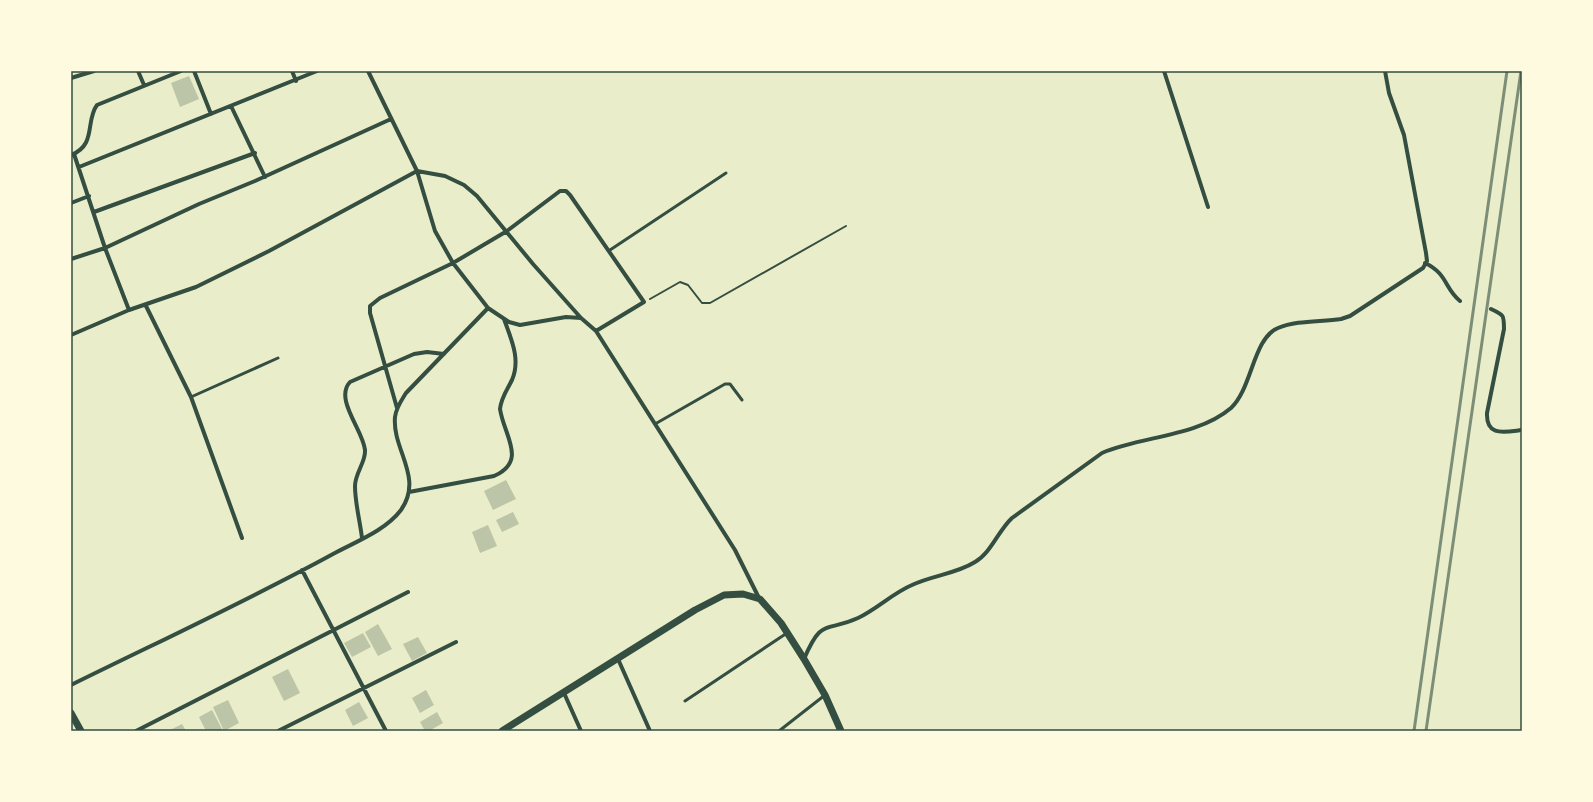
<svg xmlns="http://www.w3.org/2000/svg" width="1593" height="802" font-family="'Crimson Pro',serif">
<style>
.building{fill:#bcc5a7}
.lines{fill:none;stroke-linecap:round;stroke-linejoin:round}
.path{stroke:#344e41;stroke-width:2}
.service{stroke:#344e41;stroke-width:3}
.minor{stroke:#344e41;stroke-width:4}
.tertiary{stroke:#344e41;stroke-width:7}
.rail{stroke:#7c8e77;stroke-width:3}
.neatline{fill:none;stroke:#344e41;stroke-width:1.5}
</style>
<rect width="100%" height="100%" fill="#e9edc9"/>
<path class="building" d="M189 76 199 99 180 107 171 83Z
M506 480 516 499 493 510 484 491Z
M513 512 519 524 502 532 496 520Z
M488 525 497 546 480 553 472 532Z
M378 624 392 649 378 656 365 632Z
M363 633 371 647 352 657 344 643Z
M418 637 427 653 412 661 403 644Z
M288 669 300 693 284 701 272 677Z
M426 690 434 705 420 713 412 698Z
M228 700 239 723 224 731 213 707Z
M359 702 368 718 353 726 345 710Z
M212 710 223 731H206L199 717Z
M437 712 443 723 429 731H425L420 722Z
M182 724 186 731H168Z"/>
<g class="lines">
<path class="path" d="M650 299 680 282 688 285 702 303H710L846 226"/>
<path class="service" d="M610 250 726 173
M191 397 278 358
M655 424 725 384H730L742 400
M685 701 787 633
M779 731 825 695"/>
<path class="minor" d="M138 71 144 85
M194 71 211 114
M292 71 296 81
M368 71 417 171 435 231 453 263 488 308 509 322 520 325 566 317 581 318 596 331 735 550 759 598
M1164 71 1208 207
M71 78 94 71
M231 106 265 177
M74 154 105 248 129 310
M71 155C97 145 85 121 97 105L181 71
M79 167 317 71
M71 203 89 196
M94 212 255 153
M71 259 105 248 199 204 255 181 391 119
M1425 263C1448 274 1444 288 1460 301
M146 306 191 397 242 538
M1491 309C1504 315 1504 315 1504 329L1487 413C1486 437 1504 432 1522 430
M71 335 129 310 196 287 269 251 417 171 445 176 464 185 477 196 533 264 581 318
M397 408 370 313V306L380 298 453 263 507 231 560 191H566L570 195 644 302 596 331
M409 492 494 476C528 461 504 436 500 409 501 398 507 390 512 380 521 359 511 339 504 319
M362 538C360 521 355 503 355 486 355 473 366 462 365 450 363 430 334 399 350 382L414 354 427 352 444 354
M302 570 386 731
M618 659 650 731
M804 659C822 617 825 633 858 618 877 609 893 593 912 585 933 575 956 574 975 562 991 553 998 531 1012 518L1102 453C1141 436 1197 437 1231 408 1252 389 1253 338 1278 328 1297 320 1321 322 1341 319L1350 316 1423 268 1427 261 1426 253 1404 135 1389 93 1385 71
M71 685C158 642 247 601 333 554 355 542 385 531 401 510 424 477 392 450 395 417 396 408 401 401 406 393L488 308
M564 693 581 731
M136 731 408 592
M278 731 456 642"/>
<path class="tertiary" d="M71 713 81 731
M502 731 695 610 724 595 743 594 760 599 781 623 804 659 825 695 841 731"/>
<path class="rail" d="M1414 731 1507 71
M1426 731 1521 71"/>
</g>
<rect width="1593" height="802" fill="none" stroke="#fefae0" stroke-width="144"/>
<rect x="72" y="72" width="1449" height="658" class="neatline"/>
</svg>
